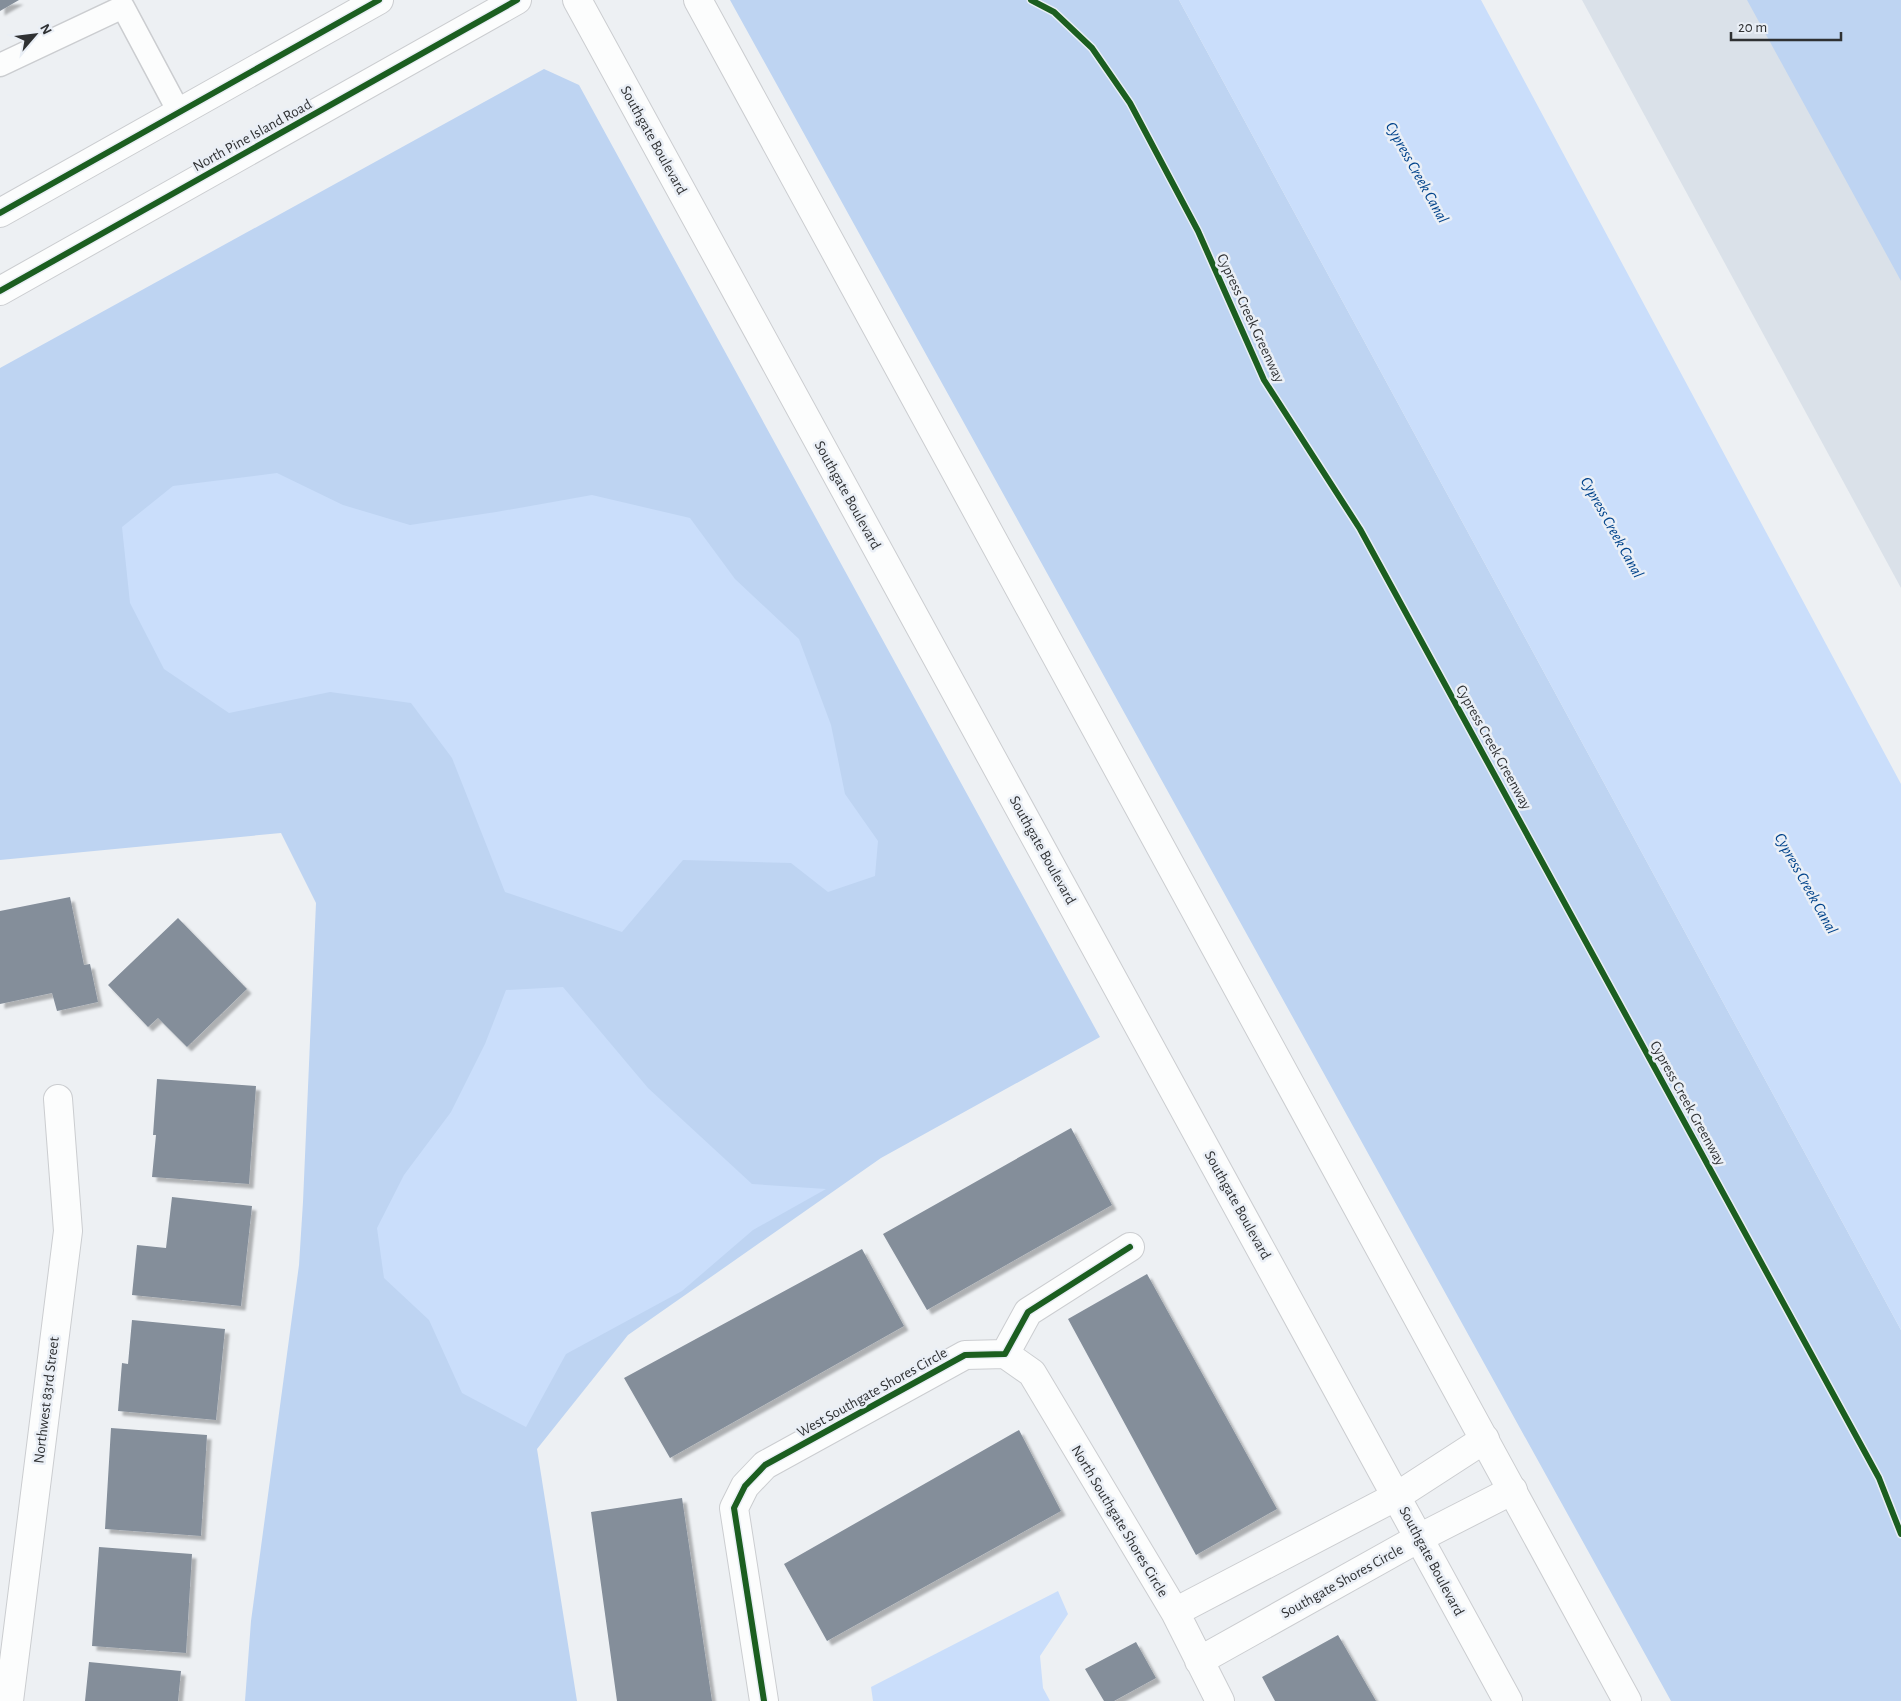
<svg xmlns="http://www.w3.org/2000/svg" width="1901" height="1701" font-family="'Alegreya Sans',sans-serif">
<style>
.built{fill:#dae1e9}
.green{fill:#bed4f2}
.water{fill:#cadefb}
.building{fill:#848e9a;filter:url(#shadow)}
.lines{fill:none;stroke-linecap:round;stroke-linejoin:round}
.service-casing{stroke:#cbcdd0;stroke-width:25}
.minor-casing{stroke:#cbcdd0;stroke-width:30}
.secondary-casing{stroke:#cbcdd0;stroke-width:30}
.service{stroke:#fcfdfd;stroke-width:22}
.minor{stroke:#fcfdfd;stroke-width:28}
.secondary{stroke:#fcfdfd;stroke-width:28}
.cycleway-casing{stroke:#eaeff6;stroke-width:9}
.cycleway{stroke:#1b5e20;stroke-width:6}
.labels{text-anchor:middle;stroke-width:5;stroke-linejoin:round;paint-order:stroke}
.street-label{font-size:15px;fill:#2f3133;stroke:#eaeff6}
.water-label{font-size:16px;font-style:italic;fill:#00438b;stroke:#eaeff6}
</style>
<defs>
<filter id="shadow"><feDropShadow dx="4.5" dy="4.5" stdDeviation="1" flood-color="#0004"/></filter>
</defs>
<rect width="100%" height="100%" fill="#edf0f3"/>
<path class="built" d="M1582 0H1901V588Z"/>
<path class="green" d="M730 0H1179L1901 1330V1701H1671Z
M1747 0H1901V281Z
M544 69 579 85 1100 1037 881 1158 628 1335 537 1449 577 1701H245L251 1621 299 1265 303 1202 316 903 281 833 0 860V368Z"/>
<path class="water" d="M1179 0H1481L1901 784V1330Z
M277 473 343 505 410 525 496 512 592 495 690 518 735 579 799 639 831 725 845 794 878 841 875 876 828 892 791 863 683 860 622 932 505 892 452 758 411 703 330 692 229 713 164 669 130 603 122 527 173 486Z
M563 987 648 1088 752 1184 826 1189 753 1230 682 1291 566 1354 526 1427 462 1393 429 1320 384 1278 377 1228 404 1175 451 1112 485 1044 506 990Z
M1058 1591 1068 1614 1040 1656 1043 1688 1050 1701H873L871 1687Z"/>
<path class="building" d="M0 0H19L0 11Z
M70 897 84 965 90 964 98 1002 57 1011 52 993 0 1004V911Z
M178 918 247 989 187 1047 158 1018 148 1027 108 985Z
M157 1079 256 1086 249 1184 152 1177 156 1135H153Z
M1071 1128 1112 1205 927 1310 883 1234Z
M172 1197 252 1206 241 1306 132 1295 137 1245 166 1248Z
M862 1249 904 1326 670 1458 624 1378Z
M1147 1274 1277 1509 1196 1555 1068 1319Z
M132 1320 225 1329 216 1420 118 1411 122 1363 128 1364Z
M111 1428 207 1435 201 1536 105 1529Z
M1019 1430 1061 1511 827 1641 784 1564Z
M682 1498 712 1701H617L591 1512Z
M99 1547 192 1554 186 1653 92 1646Z
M1338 1635 1376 1701H1275L1262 1677Z
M1136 1642 1156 1678 1114 1701H1104L1085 1669Z
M89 1662 181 1671 178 1701H85Z"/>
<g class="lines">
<g class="service-casing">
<path id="service" d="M0 65 123 7 179 112"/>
</g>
<g class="minor-casing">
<path id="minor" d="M1005 1354 1032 1373 1175 1612 1220 1701
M1175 1612 1397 1496 1485 1439
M1199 1661 1419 1538 1513 1490
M9 1701 68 1231 58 1099
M764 1701 734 1508 745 1486 765 1465 965 1355 1005 1354 1028 1312 1130 1247"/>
</g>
<g class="secondary-casing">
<path id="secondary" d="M577 0 1508 1701
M698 0 1627 1701
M0 213 379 0
M0 291 517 0"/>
</g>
<use href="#service" class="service"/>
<use href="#minor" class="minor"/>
<use href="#secondary" class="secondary"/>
<g class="cycleway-casing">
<path id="cycleway" d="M1031 0 1054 12 1092 48 1130 103 1198 231 1264 380 1360 529 1879 1478 1901 1534
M0 213 379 0
M0 291 517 0
M764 1701 734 1508 745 1486 765 1465 965 1355 1005 1354 1028 1312 1130 1247"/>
</g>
<use href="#cycleway" class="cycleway"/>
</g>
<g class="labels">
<g class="street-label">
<text transform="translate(252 135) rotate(-29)" y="5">North Pine Island Road</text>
<text transform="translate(654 140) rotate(61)" y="5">Southgate Boulevard</text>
<text transform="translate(1251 318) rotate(65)" y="5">Cypress Creek Greenway</text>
<text transform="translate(848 495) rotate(61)" y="5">Southgate Boulevard</text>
<text transform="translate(1494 747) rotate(61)" y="5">Cypress Creek Greenway</text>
<text transform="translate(1043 850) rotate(61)" y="5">Southgate Boulevard</text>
<text transform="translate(1688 1103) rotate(61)" y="5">Cypress Creek Greenway</text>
<text transform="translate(1238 1205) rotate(61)" y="5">Southgate Boulevard</text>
<text transform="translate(872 1392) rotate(-29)" y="5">West Southgate Shores Circle</text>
<text transform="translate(46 1400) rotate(-83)" y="5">Northwest 83rd Street</text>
<text transform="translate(1120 1521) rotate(59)" y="5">North Southgate Shores Circle</text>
<text transform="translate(1432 1561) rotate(62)" y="5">Southgate Boulevard</text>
<text transform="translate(1342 1581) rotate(-29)" y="5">Southgate Shores Circle</text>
</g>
<g class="water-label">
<text transform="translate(1418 172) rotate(61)" y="6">Cypress Creek Canal</text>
<text transform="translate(1613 527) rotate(61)" y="6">Cypress Creek Canal</text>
<text transform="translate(1807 883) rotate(61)" y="6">Cypress Creek Canal</text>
</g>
</g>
<g transform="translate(35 35) rotate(62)" stroke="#eaeff6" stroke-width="4" paint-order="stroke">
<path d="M0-4L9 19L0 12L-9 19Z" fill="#2f3133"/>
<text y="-8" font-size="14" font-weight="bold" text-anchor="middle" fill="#2f3133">N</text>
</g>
<path d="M1731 32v8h110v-8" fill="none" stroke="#2f3133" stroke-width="2.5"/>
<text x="1738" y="32" font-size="15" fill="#2f3133" stroke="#eaeff6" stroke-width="4" paint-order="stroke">20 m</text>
</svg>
